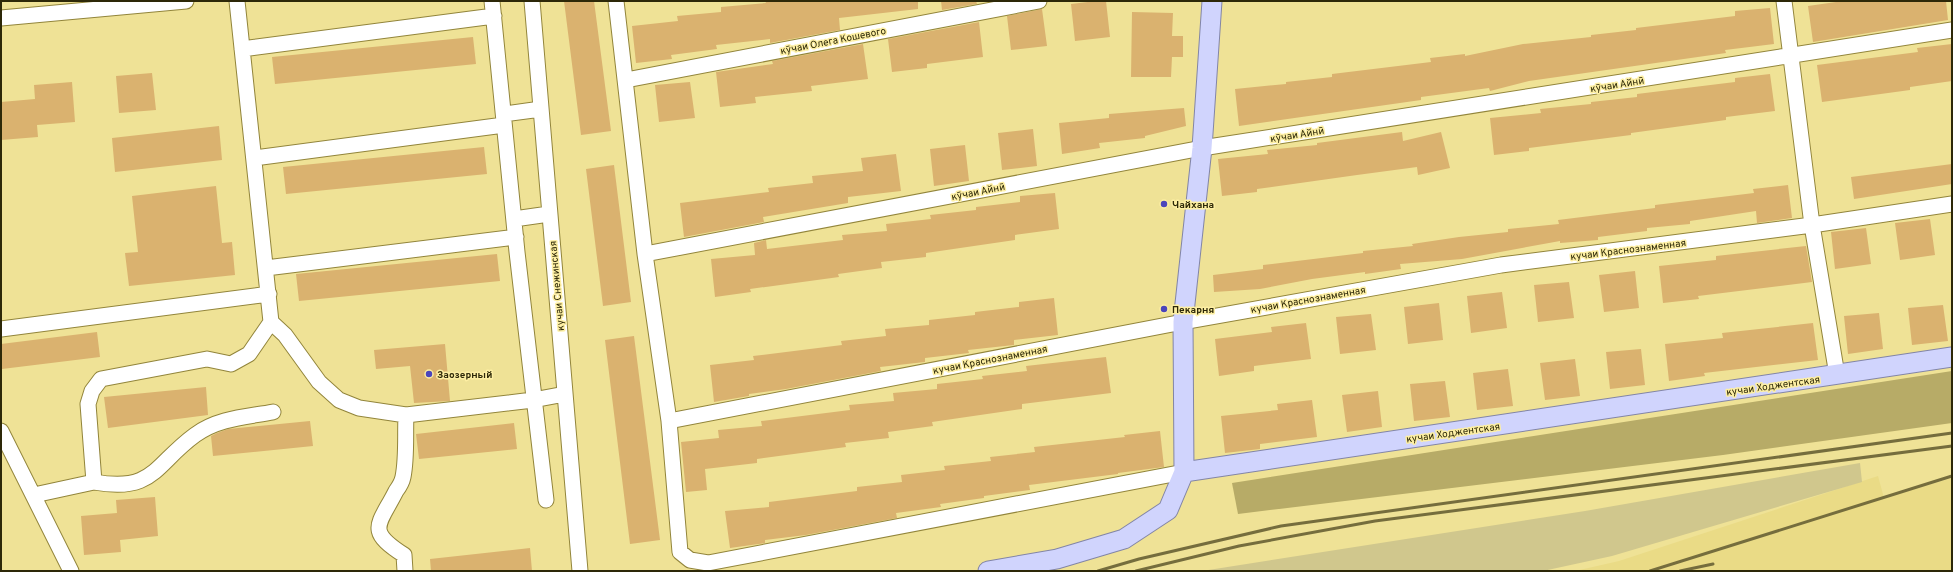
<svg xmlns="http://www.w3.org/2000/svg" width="1953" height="572" font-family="Overpass,sans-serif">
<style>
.built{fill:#eadb86}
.green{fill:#d0c78d}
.forest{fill:#b7ab67}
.building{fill:#dab26f}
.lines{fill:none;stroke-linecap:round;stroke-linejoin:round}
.minor-casing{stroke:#92853b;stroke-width:17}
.major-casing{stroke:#8285a6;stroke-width:21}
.minor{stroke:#fff;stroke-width:15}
.major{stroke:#d0d4fd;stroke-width:19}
.rail{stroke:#756d3d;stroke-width:3}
.poi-dot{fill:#4b45bb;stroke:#fdefa3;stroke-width:1.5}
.labels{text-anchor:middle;stroke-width:3;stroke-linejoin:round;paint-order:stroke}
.street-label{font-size:10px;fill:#2d2808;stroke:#fdefa3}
.poi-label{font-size:10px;font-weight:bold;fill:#2d2808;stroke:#fdefa3;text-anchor:start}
</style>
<rect width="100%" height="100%" fill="#efe296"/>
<path class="built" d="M1878 476 1884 498 1952 478V571H1575L1619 561Z"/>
<path class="green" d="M1860 463 1862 482 1612 556 1543 571H1202L1585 511Z"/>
<path class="forest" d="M1952 371V423L1723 455 1238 514 1232 483Z"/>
<path class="building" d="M564 1H594L611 131 581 135Z
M765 1H918V9L839 18 840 30 770 43V39L716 45 717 49 671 55 672 59 636 63 632 26 678 21 677 16 721 12V7L766 3Z
M941 1H976L977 4 942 10Z
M1096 1H1106L1110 37 1075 41 1071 4Z
M1843 1H1946L1948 20 1813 42 1808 6Z
M1770 8 1774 44 1725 50 1726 53 1529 81 1490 91 1489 88 1421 97V100L1239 126 1235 89 1286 84V82L1332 77V74L1431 62 1430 58 1465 54V56L1523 44 1591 37V35L1636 30V28L1735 16V11Z
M1042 9 1047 46 1011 50 1007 16Z
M1132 12 1173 13 1172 36H1183V57H1172L1171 77H1131Z
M979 22 983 57 927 64V68L892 72 888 39Z
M473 37 476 64 275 84 272 57Z
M863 44 868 79 811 86 812 91 755 97 756 103 720 107 716 72 773 64 772 61Z
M1952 44V81L1910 87V90L1822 102 1817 65 1918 52 1917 48Z
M152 73 156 110 119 113 116 76Z
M1770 74 1775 111 1726 117V120L1631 133V135L1529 148V151L1494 155 1490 118 1541 113 1540 109 1591 104V102L1637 97V94L1735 82V78Z
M72 82 75 122 37 125 38 137 1 140V102L35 99 34 85Z
M690 82 695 118 659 122 655 85Z
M1184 108 1186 126 1145 136V138L1099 143 1100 148 1062 154 1059 123 1109 118V114Z
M219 126 222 160 115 172 112 138Z
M1033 129 1037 166 1002 170 998 133Z
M1402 132 1403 141 1441 132 1450 168 1418 175 1417 167 1357 175 1257 189V192L1222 196 1218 159 1268 154 1267 150 1317 145V143Z
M965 145 969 181 934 186 930 149Z
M484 147 487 174 286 194 283 167Z
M896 154 901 191 848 197V203L763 217 764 222 684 237 680 203 769 192 768 188 813 183 812 176 863 171 861 158Z
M1952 164V184L1854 199 1851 177Z
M614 165 631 302 603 306 586 169Z
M1788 185 1792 218 1757 223 1756 211 1690 221V224L1647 228V231L1598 237V240L1560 243V241L1462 259 1400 264 1401 269 1365 274V272L1312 279 1260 289 1214 292 1213 275 1263 269V265L1363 253V251L1413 246 1412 244 1459 237 1508 232V229L1559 224 1558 220 1655 208V205L1754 193 1753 189Z
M216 186 222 243 232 242 235 275 129 286 125 253 138 252 132 196Z
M1055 193 1059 229 1015 235V240L926 253V257L881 262 882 268 838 274 839 277 750 289 751 292 715 297 711 259 755 255 754 243 766 240 767 249 843 240 842 235 887 231 886 224 931 219 930 215 976 210V207L1020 202V196Z
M1930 219 1935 255 1900 260 1895 223Z
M1866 228 1871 264 1835 269 1831 232Z
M1806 246 1812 282 1698 296 1699 299 1663 303 1659 266 1716 260V256Z
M497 254 500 281 299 301 296 274Z
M1635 271 1639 308 1604 312 1599 275Z
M1569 282 1574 318 1538 322 1534 285Z
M1502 292 1507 328 1471 333 1467 296Z
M1054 298 1058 335 1014 340V345L968 350 969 353 925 358V362L880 367 881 371 786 389 749 394V396L714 402 710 365 754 360 753 356 842 345 841 341 886 336 885 329 929 325V320L975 315V312L1019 307V302Z
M1439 303 1443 340 1408 344 1404 307Z
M1943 305 1948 341 1912 345 1908 308Z
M1879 313 1883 349 1848 354 1844 316Z
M1371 314 1376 350 1340 354 1336 317Z
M1306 323 1311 359 1254 366V371L1219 376 1215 339 1272 332 1271 327Z
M1813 323 1818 360 1704 373 1705 376 1669 381 1665 344 1723 338 1722 333Z
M97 332 100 357 2 369 1 344Z
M634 336 660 540 630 544 605 340Z
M445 344 450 401 414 403 410 366 376 369 374 350Z
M1641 349 1645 385 1610 389 1606 352Z
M1106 357 1111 393 1022 404V409L932 422 933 426 888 432 889 438 845 443 846 447 757 459V463L705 469 707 490 686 492 681 442 719 438 718 430 762 426 761 421 850 410 849 405 894 401 893 393 937 389V384L983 379 982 376 1027 371 1026 366Z
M1575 359 1580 396 1545 400 1540 363Z
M1508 369 1513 406 1477 410 1473 373Z
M1445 381 1450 417 1414 421 1410 384Z
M206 387 208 415 108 428 104 397Z
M1378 391 1382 427 1347 432 1342 395Z
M1312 400 1317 437 1260 444V449L1225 453 1221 416 1278 410 1277 404Z
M310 421 313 446 213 456 211 436 217 433 228 429Z
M514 423 517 449 419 459 416 434Z
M1160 431 1164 467 1118 473V474L1029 485 1030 490 984 496V498L940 504 941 507 896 513 897 518 806 535 765 540V543L730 548 725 511 769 507V502L857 491V487L902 482 901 475 945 470 944 466 991 461 990 457 1035 452 1034 447 1125 437 1124 435Z
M155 497 158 536 120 540 121 552 84 555 81 516 117 513 116 500Z
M530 548 532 571H431L430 559Z"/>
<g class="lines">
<g class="minor-casing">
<path id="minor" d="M492 1 517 252 546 500
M532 1 580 571
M616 1 645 254 669 421 680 552 690 560 708 563 1184 472
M1784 1 1812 225 1837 375
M1 18 186 1
M242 49 494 16
M626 80 1039 1
M504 114 541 109
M254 158 504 125
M514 219 549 214
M645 254 1202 148 1952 30
M266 268 516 237
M271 322 285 335 319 382 339 400 359 408 406 415 533 400 565 394
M1 329 269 294
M669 421 1183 322 1501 265 1812 225 1952 204
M1 431 71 571
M94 482C154 493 154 465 195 435 218 418 246 417 273 412
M34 495 94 482 88 404 92 391 101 379 207 359 231 364 249 354 271 322 237 1
M405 571 404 555C365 530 379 525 396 491 399 487 402 482 403 477 407 457 405 435 406 415"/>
</g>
<g class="major-casing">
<path id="major" d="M1184 472 1952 357
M988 571 1057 559 1124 539 1168 510 1184 472 1183 322 1202 148 1212 1"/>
</g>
<use href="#minor" class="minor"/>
<use href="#major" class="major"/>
<path class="rail" d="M1098 571 1139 559 1281 526 1952 433
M1136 571 1239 546 1375 521 1952 446
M1650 571 1952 476
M1680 571 1713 564"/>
</g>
<g class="poi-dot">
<circle cx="1164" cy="204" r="4"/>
<circle cx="1164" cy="309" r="4"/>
<circle cx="429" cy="374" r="4"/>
</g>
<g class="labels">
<g class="street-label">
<text transform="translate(833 40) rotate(-11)" y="4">кӯчаи Олега Кошевого</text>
<text transform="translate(1617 84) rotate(-9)" y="4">кӯчаи Айнӣ</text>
<text transform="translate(1297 134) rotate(-9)" y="4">кӯчаи Айнӣ</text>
<text transform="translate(978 191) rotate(-11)" y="4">кӯчаи Айнӣ</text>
<text transform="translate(1628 249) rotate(-7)" y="4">кучаи Краснознаменная</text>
<text transform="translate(556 286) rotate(-95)" y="4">кучаи Снежинская</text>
<text transform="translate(1308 299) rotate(-10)" y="4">кучаи Краснознаменная</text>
<text transform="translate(990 359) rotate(-11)" y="4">кучаи Краснознаменная</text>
<text transform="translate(1773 385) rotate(-8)" y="4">кучаи Ходжентская</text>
<text transform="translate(1453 432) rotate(-8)" y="4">кучаи Ходжентская</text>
</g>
<g class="poi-label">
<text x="1172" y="208">Чайхана</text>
<text x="1172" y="313">Пекарня</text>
<text x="437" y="378">Заозерный</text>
</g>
</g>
<rect width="1953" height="572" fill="none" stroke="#2d2808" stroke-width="4"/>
</svg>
